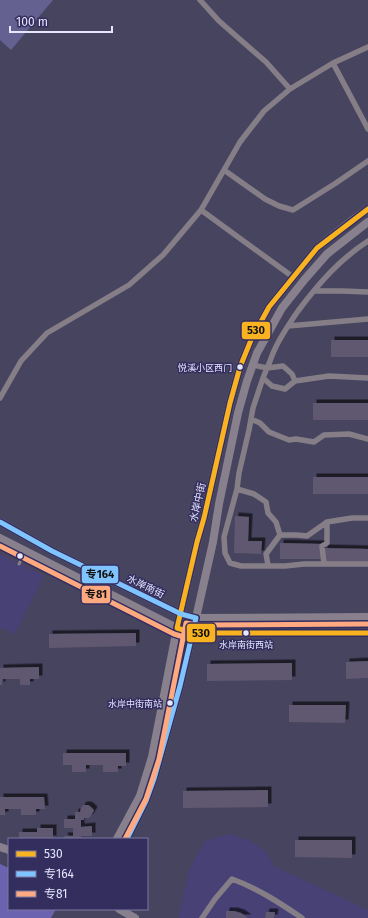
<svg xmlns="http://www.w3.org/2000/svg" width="368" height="918" font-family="'Fira Sans','Noto Sans SC',sans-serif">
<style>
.built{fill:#474176}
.green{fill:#646191}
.forest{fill:#6b63b0}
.building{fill:#5e586f;filter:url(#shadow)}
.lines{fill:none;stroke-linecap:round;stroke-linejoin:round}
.lane{stroke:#867e86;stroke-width:3}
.street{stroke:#867e86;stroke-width:5.5}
.secondary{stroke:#89808d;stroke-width:8}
.bus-1-casing{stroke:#342e5f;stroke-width:8}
.bus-2-casing{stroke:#342e5f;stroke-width:8}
.bus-3-casing{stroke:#342e5f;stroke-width:8}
.bus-1{stroke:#f9b220;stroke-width:5}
.bus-2{stroke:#80c4ff;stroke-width:5}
.bus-3{stroke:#ffa980;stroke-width:5}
.bus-dot{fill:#e6e6fe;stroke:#342e5f;stroke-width:1.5}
.labels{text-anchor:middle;stroke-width:3;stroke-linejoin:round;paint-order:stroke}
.bus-label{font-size:9px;fill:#e6e6fe;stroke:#342e5f;text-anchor:end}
.street-label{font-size:10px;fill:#e6e6fe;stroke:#342e5f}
.line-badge{stroke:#342e5f;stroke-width:1.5}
.pale-badge-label{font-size:11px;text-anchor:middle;font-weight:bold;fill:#111}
</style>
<defs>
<filter id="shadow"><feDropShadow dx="3.5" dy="-3.5" stdDeviation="0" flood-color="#0009"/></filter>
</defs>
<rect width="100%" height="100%" fill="#474460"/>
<path class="built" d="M0 554 44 576 15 634 0 627Z
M230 834 251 841 268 854 273 866 368 910V918H178L190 868 205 841Z"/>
<path class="green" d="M0 0H53L11 50 0 40Z"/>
<path class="forest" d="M0 864 9 868V909H56L51 918H0Z"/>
<path class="building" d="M331 340H368V357H331Z
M313 403H368V420H313Z
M313 477H368V494H313Z
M235 516 249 517 248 541H262L261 554 234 553Z
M280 543 322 544V559H280Z
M324 548 368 549V563H324Z
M136 633V646L49 648V634Z
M368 661V678L346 679V662Z
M292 663V680L207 681V664Z
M39 667V679H30V685H20V679H2V685H0V668Z
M289 705H346L345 723 289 722Z
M63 753H126V766H118V772H103V765H86V772H72V765H63Z
M268 790V807L183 808V791Z
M0 797H44L45 809H36V815H21V809H5V815H0Z
M83 805H88L91 807 94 810 92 814 89 818H84V820H81V827L92 826V836H81V839H65L64 836H73V828H64V819H75V812H80L81 808Z
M37 828H53V839H19V832H37Z
M295 840H352V858L295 857Z
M226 911H234L241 913 248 918H226Z
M266 912H275L274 918H265Z"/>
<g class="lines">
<path class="lane" d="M19 564 25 552"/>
<path class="street" d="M200 0 219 21 266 62 290 89
M333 63 368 129
M224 170 265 199 279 206 293 210 336 183 368 161
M201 210 293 277
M368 241C339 260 319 283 298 311 289 324 280 337 274 351 271 357 270 363 267 368L283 366 292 374 295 381 329 376 368 378
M314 291H342L368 292
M288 326 368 319
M253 365 267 368 263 378 253 408 249 430 239 473 237 489 224 537 225 553 230 563 241 566H285L304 564H368
M263 378 272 386 285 389 295 381
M0 398 21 361 47 333 129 285 163 255 201 210 240 142 264 111 290 89 333 63 368 47
M251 419 260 423 269 432 289 440 296 439 314 442 324 435 349 434 368 439
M237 489 254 494 266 502 268 513 276 522 280 535 266 554 268 565
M280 535H297L307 536 327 522 352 518H368
M324 564 322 546 327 543V522
M202 918 215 899 232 879C257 888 280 903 302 918"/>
<path class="secondary" d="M0 522 52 551 181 614 196 618 368 617
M0 538 177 628 193 633H368
M117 839 140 796 152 757 177 628 197 542 204 518 230 403 240 367 251 340 269 307 317 248 354 219 368 209
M127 839 146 801 154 779 180 686 196 618 213 542 219 504 238 413 247 381 257 353 282 308 305 279 327 254 368 222
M0 847 9 850
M119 909 135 918"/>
<g class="bus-1-casing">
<path id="bus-1" d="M368 209 317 248 269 307 251 340 240 367 230 403 204 518 197 542 177 628 193 633H368"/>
</g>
<g class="bus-2-casing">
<path id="bus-2" d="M0 522 52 551 181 614 196 618 180 686 154 779 146 801 127 839"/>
</g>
<g class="bus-3-casing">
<path id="bus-3" d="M0 546 174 634 193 640
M125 839 146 799 159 759 186 623 196 625 368 624"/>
</g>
<use href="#bus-1" class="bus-1"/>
<use href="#bus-2" class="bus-2"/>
<use href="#bus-3" class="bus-3"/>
</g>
<g class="bus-dot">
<circle cx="240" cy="367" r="3.5"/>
<circle cx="20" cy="556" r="3.5"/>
<circle cx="246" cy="633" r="3.5"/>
<circle cx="170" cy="703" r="3.5"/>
</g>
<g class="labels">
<g class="bus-label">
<text x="232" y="371">悦溪小区西门</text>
<text x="246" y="648" text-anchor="middle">水岸南街西站</text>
<text x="162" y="707">水岸中街南站</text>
</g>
<g class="street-label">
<text transform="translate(197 502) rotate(-77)" y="4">水岸中街</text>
<text transform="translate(146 586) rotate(26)" y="4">水岸南街</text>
</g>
</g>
<g class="line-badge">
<rect x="241" y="321" width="30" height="19" rx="4" fill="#f9b220"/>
<rect x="81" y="565" width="38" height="19" rx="4" fill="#80c4ff"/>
<rect x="81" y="585" width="30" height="19" rx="4" fill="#ffa980"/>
<rect x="186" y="623" width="30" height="20" rx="4" fill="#f9b220"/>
</g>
<g class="pale-badge-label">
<text x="256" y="334">530</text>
<text x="100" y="578">专164</text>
<text x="96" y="598">专81</text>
<text x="201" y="637">530</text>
</g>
<rect x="8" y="838" width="140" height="72" fill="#342e5f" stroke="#7b789f"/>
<rect x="16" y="851" width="20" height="6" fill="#f9b220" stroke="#7b789f"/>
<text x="44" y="858" font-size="12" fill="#e6e6fe">530</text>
<rect x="16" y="871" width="20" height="6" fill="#80c4ff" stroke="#7b789f"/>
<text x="44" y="878" font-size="12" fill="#e6e6fe">专164</text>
<rect x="16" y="891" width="20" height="6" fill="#ffa980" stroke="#7b789f"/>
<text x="44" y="898" font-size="12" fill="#e6e6fe">专81</text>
<path d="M10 26v6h102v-6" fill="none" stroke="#e6e6fe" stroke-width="2"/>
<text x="16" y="26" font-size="12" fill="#e6e6fe" stroke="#342e5f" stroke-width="3" paint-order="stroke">100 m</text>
</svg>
